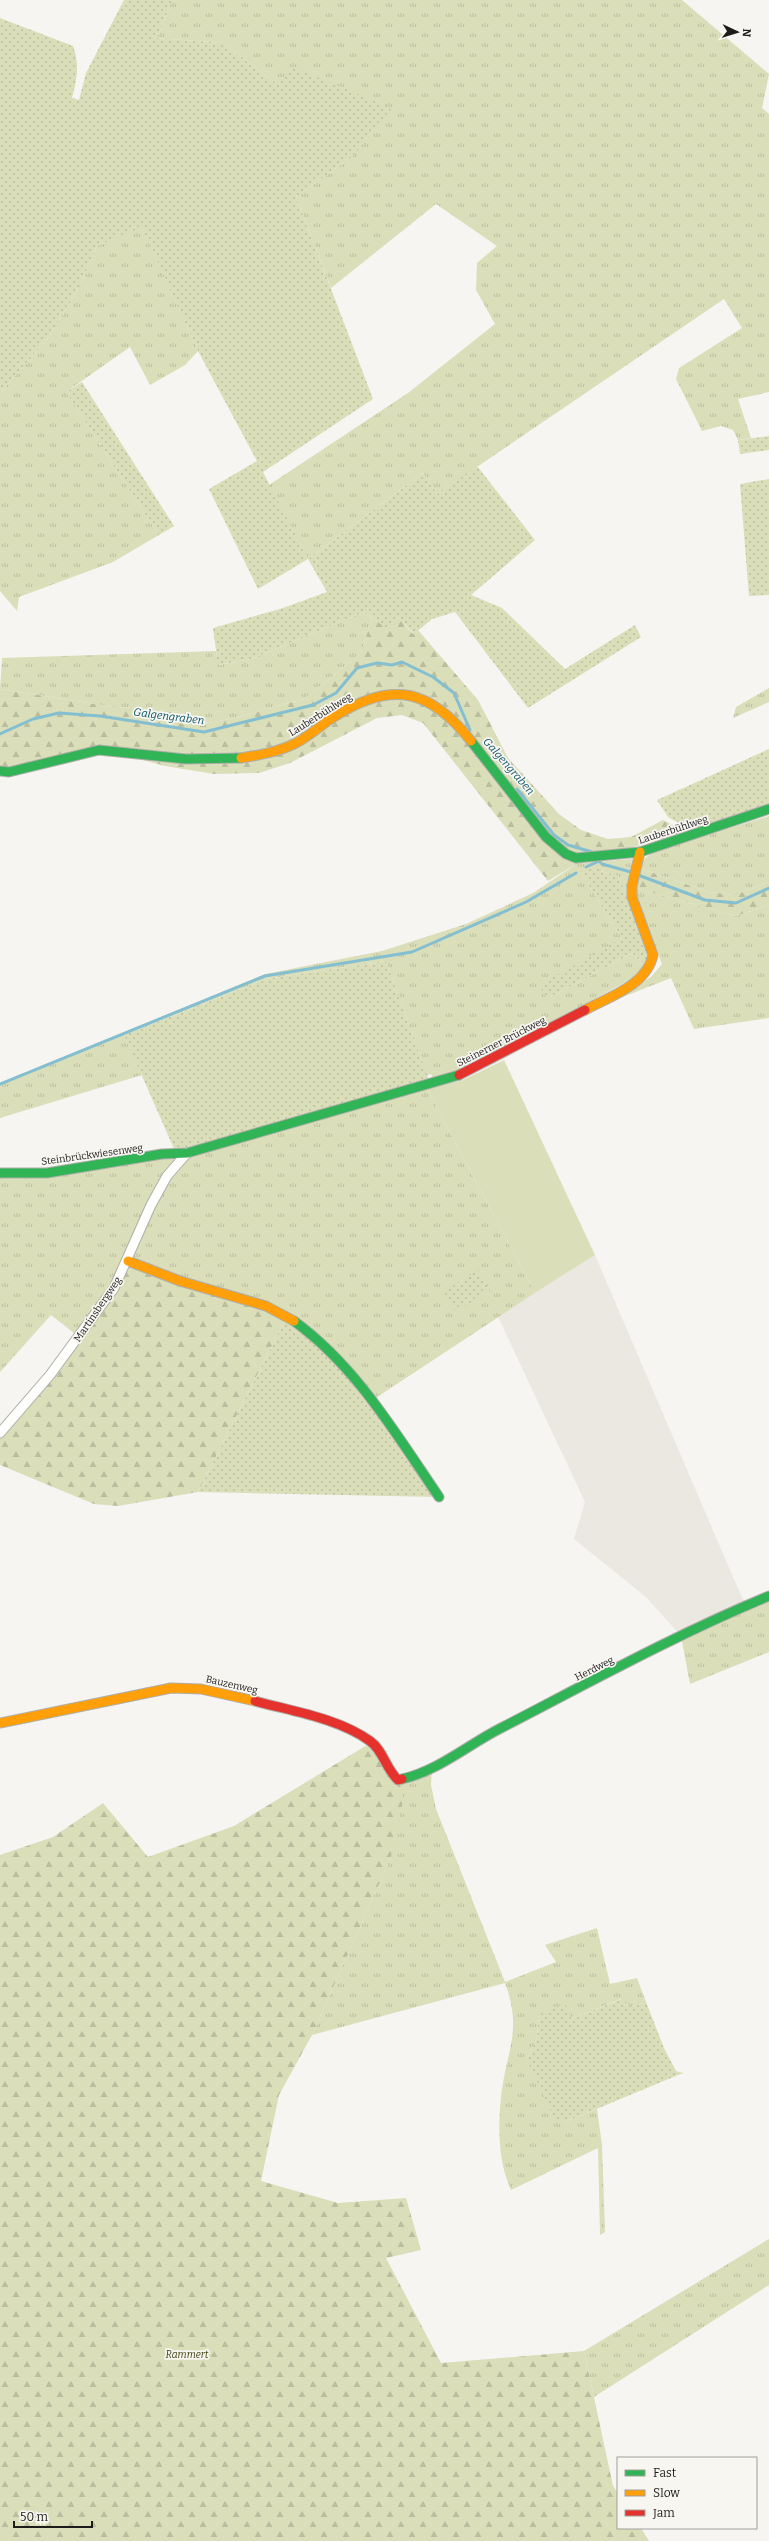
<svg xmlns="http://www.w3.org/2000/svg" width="769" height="2541" font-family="Bitter,serif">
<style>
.built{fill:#eae8e0}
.grass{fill:url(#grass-tufts)}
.forest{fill:url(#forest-firs)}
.park{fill:#dadeb9}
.garden{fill:url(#garden-dots)}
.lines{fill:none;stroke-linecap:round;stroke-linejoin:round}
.stream{stroke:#84bfd1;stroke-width:3}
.street-casing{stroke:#aeaeab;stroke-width:11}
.fast-casing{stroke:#aeaeab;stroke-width:11}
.slow-casing{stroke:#aeaeab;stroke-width:11}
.jam-casing{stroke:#aeaeab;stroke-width:11}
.street{stroke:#fefefd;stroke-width:9}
.fast{stroke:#30b455;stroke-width:9}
.slow{stroke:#ff9f0a;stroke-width:9}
.jam{stroke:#e5322d;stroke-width:9}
.labels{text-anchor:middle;stroke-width:3.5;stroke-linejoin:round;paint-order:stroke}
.street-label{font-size:10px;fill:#1d1c1b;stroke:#f8f6f1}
.park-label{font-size:10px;font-style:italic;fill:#3b400b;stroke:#f8f6f1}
.water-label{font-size:11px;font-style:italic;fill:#0a5568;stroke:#f8f6f1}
</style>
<defs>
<pattern id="grass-tufts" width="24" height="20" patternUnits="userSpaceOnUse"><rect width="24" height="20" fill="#dadeb9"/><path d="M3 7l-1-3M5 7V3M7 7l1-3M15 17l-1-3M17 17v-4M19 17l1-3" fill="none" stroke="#bbbe9e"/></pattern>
<pattern id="forest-firs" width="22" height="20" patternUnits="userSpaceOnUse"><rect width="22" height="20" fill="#dadeb9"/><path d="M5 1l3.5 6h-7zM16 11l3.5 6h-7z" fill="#bbbe9e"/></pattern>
<pattern id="garden-dots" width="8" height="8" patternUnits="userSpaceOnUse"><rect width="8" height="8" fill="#dadeb9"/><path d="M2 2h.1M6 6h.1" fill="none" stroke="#bbbe9e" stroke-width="1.8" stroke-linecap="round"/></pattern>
</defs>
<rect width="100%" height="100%" fill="#f7f5f2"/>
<path class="built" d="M595 1255 733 1577 743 1599 748 1602 681 1636 646 1597 574 1539 585 1502 498 1317Z"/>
<path class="grass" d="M172 0H682L769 74 762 108 769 114V392L738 399 751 438 738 440 733 430 721 426 702 431 676 379 679 368 742 328 724 299 437 494 423 473 308 559 269 485 408 393 495 324 476 290 477 263 497 246 436 204 331 288 296 197 353 156 277 84 223 43 157 38Z
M142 226 198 351 185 365 150 385 130 347 66 392 159 535 113 562 19 597 17 611 0 591V393L48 338 77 291 97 246Z
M364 612 372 618 361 653 304 699 235 718 209 723 179 712 107 706 0 689 2 658 216 651 219 665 251 659Z
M769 688V702L733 718 736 707Z
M769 816V882L735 895 709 892 639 868 645 858 657 850Z
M632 859 628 901 618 876 601 871 581 873 622 938 547 999 632 953 648 967 644 972 460 1073 434 1080 431 1074 427 1075 386 961 266 979 124 1035 142 1075 0 1118V1083L265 974 382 951 466 924 533 893 578 863Z
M635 888 736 916 769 905V1018L694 1029 671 978 600 1006 651 977 662 964 642 913Z
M427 1089 535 1293 371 1401 287 1316 79 1337 51 1315 0 1372V1173L162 1154Z
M769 1602V1652L690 1684 681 1636Z
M432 1767 431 1785 436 1809 505 1982 556 1962 545 1945 597 1928 610 1984 637 1978 646 2002 632 2007 621 1999 571 2019 539 2014 537 2038 527 2059 565 2122 597 2109 602 2145 605 2232 600 2235 598 2148 511 2190C498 2162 498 2127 501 2097 506 2051 523 2031 505 1983L312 2035 391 1857 398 1780Z
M769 2239V2285L594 2397 584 2351Z"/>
<path class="forest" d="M398 617 413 634 418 630 478 700 508 758 559 814 581 830 608 839 631 837 663 820 686 832 578 863 548 881 423 723 402 715 377 718 290 763 259 773 214 774 165 766 98 748 0 769V689L107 706 179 712 208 723 235 718 304 699 361 653 372 618 386 627Z
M639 868 709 892 735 895 769 882V905L736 916 635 888Z
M128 1261 287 1316 198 1492 118 1506 94 1504 0 1465V1433L50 1375Z
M372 1742 403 1790 402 1806 391 1857 312 2035 279 2095 261 2181 338 2203 406 2198 421 2250 386 2258 441 2363 584 2351 613 2486 618 2493V2528H641L649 2541H0V1855L53 1837 103 1803 148 1857 234 1826Z"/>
<path class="park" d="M504 1060 595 1255 535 1293 427 1089 463 1080Z"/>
<path class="garden" d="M124 0H172L157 38 223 43 277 84 292 67 392 108 353 156 296 197 373 399 263 472 308 559 423 473 437 494 477 466 535 540 471 595 502 608 565 669 635 625 641 637 528 708 455 612 432 619 414 634 398 617 386 628 364 612 251 659 218 665 213 628 280 609 327 592 308 559 258 589 209 489 257 461 198 351 142 227 97 246 77 291 48 338 0 393V18L73 46C80 65 77 79 72 98L79 100 86 73Z
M82 382 174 526 159 535 66 392Z
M769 436V450L740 454 738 440Z
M769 479V595L749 596 740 484Z
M769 749V806L700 830 685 827 668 817 657 800Z
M598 866 601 871 618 876 649 948 648 967 632 953 547 999 539 985 622 938 581 873Z
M386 961 429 1080 175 1151 124 1035 266 979Z
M479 1270 490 1290 456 1312 442 1292Z
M287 1316 338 1360 439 1497 198 1492Z
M622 1999 632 2007 646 2002 664 2048 676 2071 683 2073 565 2122 554 2118 527 2059 537 2038 539 2014 565 2003 571 2019Z"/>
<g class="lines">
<path class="stream" d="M0 734 33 719 59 713 100 716 204 732 313 705 336 693 357 668 377 663 392 665 402 662 433 677 454 693 470 730
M517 789 554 835 568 845 592 852
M598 860 602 864 631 872
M586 867 597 862
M638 875 705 900 736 903 769 888
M0 1084 265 976 412 952 526 902 576 873"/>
<g class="street-casing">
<path id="street" d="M0 1433 50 1375 114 1288 151 1205 167 1176 187 1153"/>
</g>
<g class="fast-casing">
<path id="fast" d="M471 741 546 837 566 854 576 858 640 852 769 809
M0 771 9 772 99 750 186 759 241 758
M0 1173H47L162 1154 187 1153 459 1075
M294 1321C356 1366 396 1434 439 1497
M402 1779C438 1771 469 1744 501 1728 590 1682 677 1634 769 1596"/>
</g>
<g class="slow-casing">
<path id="slow" d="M241 758C260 755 278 752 296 743 311 735 323 723 337 715 393 680 431 690 471 741
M585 1010C609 997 647 985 653 955L632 897V886L640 852
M128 1261 180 1281 266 1306 294 1321
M0 1723 171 1688 201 1689 255 1701"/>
</g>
<g class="jam-casing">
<path id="jam" d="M459 1075 585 1010
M255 1701C291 1711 338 1718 370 1741 383 1750 386 1769 398 1780L402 1779"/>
</g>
<use href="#street" class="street"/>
<use href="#fast" class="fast"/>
<use href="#slow" class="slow"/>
<use href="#jam" class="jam"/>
</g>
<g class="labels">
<g class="street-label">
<text transform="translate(320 714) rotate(-32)" y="4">Lauberbühlweg</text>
<text transform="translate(673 829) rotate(-18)" y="4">Lauberbühlweg</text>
<text transform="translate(501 1041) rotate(-27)" y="4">Steinerner Brückweg</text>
<text transform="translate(92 1154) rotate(-8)" y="4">Steinbrückwiesenweg</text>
<text transform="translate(97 1309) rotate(-56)" y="4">Martinsbergweg</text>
<text transform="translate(594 1668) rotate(-27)" y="4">Herdweg</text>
<text transform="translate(232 1684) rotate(13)" y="4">Bauzenweg</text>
</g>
<g class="park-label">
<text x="187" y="2358">Rammert</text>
</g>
<g class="water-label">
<text transform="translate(169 716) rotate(7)" y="4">Galgengraben</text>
<text transform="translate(509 766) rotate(49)" y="4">Galgengraben</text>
</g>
</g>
<rect x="617" y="2457" width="140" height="72" fill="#f8f6f1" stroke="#a09f9b"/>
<rect x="625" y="2470" width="20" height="6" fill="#30b455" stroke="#a09f9b"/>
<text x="653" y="2477" font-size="12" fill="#1d1c1b">Fast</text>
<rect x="625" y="2490" width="20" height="6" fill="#ff9f0a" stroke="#a09f9b"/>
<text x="653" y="2497" font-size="12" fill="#1d1c1b">Slow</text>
<rect x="625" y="2510" width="20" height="6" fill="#e5322d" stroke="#a09f9b"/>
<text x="653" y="2517" font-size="12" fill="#1d1c1b">Jam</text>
<g transform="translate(737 32) rotate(94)" stroke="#f8f6f1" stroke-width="3" paint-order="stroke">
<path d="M0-3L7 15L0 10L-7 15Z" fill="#1d1c1b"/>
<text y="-6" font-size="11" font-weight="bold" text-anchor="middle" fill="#1d1c1b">N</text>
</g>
<path d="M14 2521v6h78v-6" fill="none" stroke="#1d1c1b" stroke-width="2"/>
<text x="20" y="2521" font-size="12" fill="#1d1c1b" stroke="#f8f6f1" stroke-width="3" paint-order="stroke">50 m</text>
</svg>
